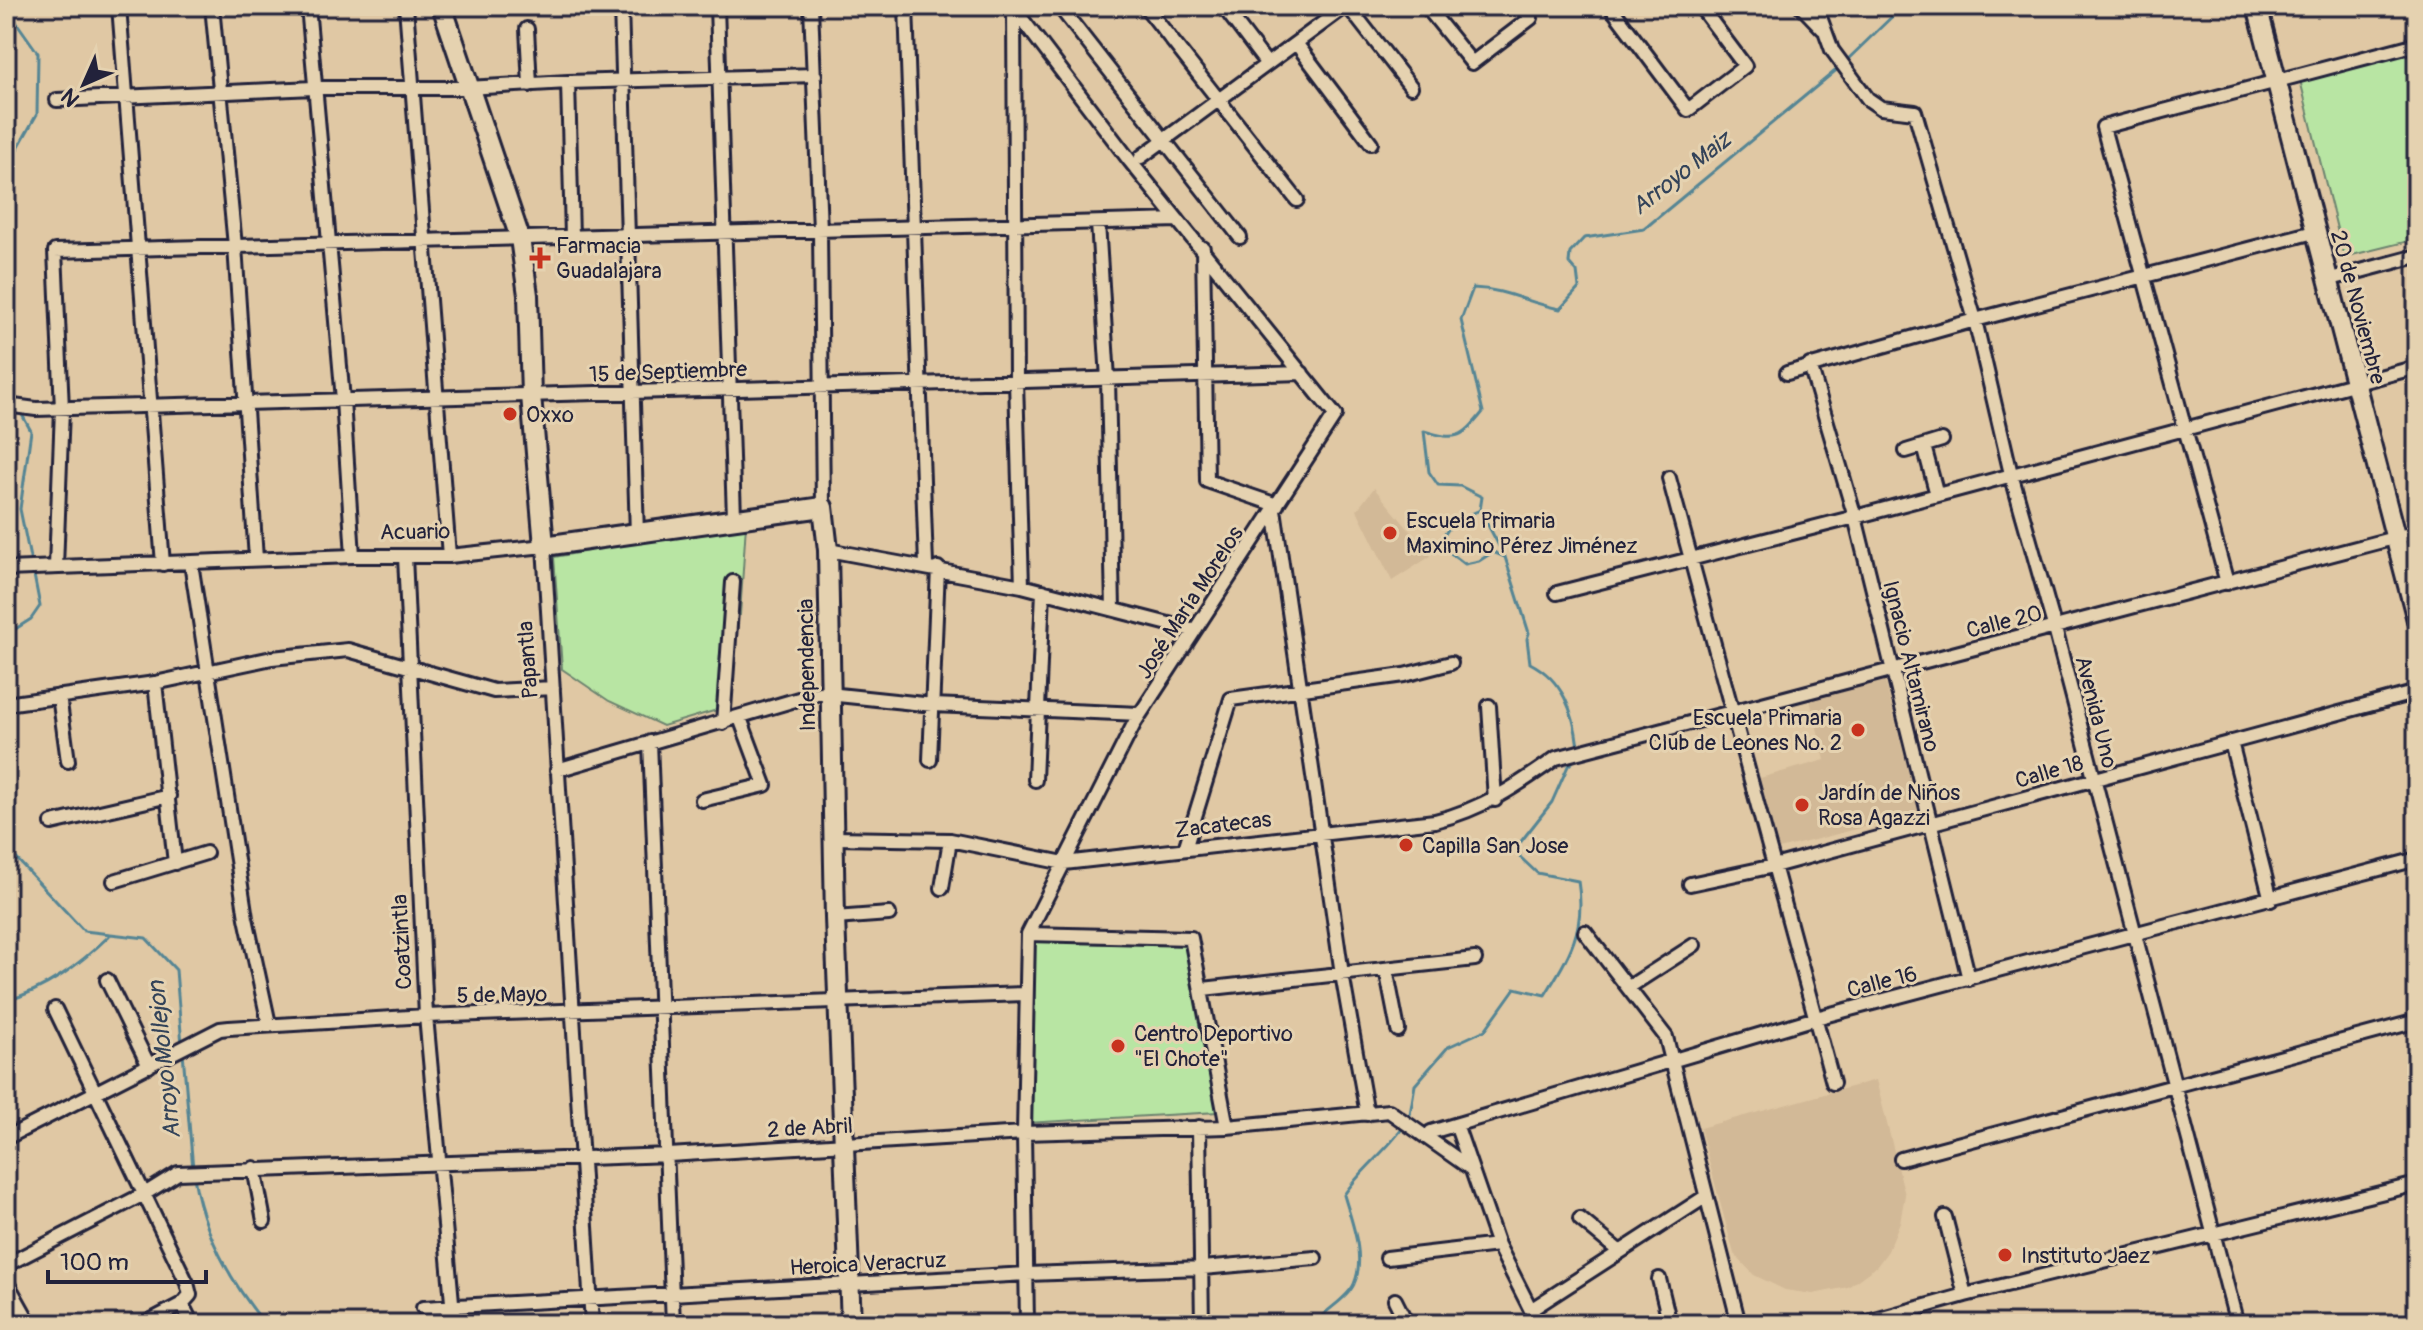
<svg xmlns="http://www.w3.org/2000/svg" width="2423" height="1330" font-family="Pangolin,sans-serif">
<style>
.built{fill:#d2b997}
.green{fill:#b8e5a3;stroke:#6d846f;stroke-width:2}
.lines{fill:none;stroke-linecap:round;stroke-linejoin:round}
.stream{stroke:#548594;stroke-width:3}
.street-casing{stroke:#22223b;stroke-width:18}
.secondary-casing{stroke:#22223b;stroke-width:24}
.street{stroke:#e5d2b0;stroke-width:12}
.secondary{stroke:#e5d2b0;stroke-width:18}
.poi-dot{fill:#c8321e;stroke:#e5d2b0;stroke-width:3}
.labels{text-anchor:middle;stroke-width:6;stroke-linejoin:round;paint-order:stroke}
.poi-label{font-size:22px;fill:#22223b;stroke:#e5d2b0;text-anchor:start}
.street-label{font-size:22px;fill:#22223b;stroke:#e5d2b0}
.water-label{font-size:24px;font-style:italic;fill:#334359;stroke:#e5d2b0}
</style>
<rect width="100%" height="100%" fill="#e0c8a4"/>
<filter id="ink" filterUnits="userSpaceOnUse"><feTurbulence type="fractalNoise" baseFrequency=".0125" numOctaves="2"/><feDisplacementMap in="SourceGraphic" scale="16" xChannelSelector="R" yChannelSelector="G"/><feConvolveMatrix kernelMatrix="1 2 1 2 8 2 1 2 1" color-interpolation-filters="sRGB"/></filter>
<g filter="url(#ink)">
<path class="built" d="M1374 488 1431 556 1392 581 1357 510Z
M1885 681 1919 813 1779 849 1760 778 1825 760 1810 700Z
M1876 1080 1905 1195 1900 1222 1888 1251 1877 1266 1848 1287 1813 1294 1785 1290 1754 1275 1734 1254 1700 1128Z"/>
<path class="green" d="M2417 45V239L2344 257 2299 76Z
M746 524 740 615H730L724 708 663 726 609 701 562 669 554 557Z
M1035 937 1189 939 1218 1112 1026 1123Z"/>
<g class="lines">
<path class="stream" d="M1845 62 1903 6
M6 169 37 114 38 53 14 19 15 6
M6 350H9L6 361
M6 387 15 400
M20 411 31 431 20 509 31 563
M1480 510 1453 522 1443 537 1448 551 1465 564 1479 561 1493 552 1505 557
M6 635 31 619 40 606 33 570
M1578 747C1574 712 1563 680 1530 663L1527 639 1529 633 1505 557 1480 510 1482 497 1460 486 1438 485 1429 472 1424 431C1457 441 1462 438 1483 412L1461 320 1473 288C1506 289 1527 303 1560 309L1579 288 1577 272 1569 263 1570 253 1584 238 1644 229 1840 67
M6 819 9 820 14 856 84 931 146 938 176 970 182 1045
M6 1001C47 989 79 965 109 936
M183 1053 193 1169
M1409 1120 1415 1085 1448 1047 1485 1030 1515 988 1545 995C1570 955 1586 929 1578 881L1537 873 1520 857 1519 844 1552 802 1568 766 1577 758
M194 1177C203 1233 230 1281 265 1324
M1321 1324 1322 1316C1331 1307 1349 1296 1354 1284 1366 1257 1352 1223 1344 1195 1361 1169 1386 1152 1404 1126"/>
<g class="street-casing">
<path id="street" d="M119 6 163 564
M212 6 235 246 256 559
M308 6 343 400 353 556
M406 6 449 556
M621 6 637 535
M717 6 734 517
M811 6 820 230 823 507
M906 6 926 565
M1012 6 1130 161 1335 415 1135 722 1028 934 1024 1133 1027 1324
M1059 6 1240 237
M1145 6 1297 200
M1223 6 1267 64
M1348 6 1411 87
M1426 6 1472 63 1531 18 1521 6
M1610 6 1688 110 1745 66 1700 6
M1801 6 1823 29
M1816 6 1832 50 1868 99 1881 108 1915 112 1975 320 2011 474 2055 629 2237 1324
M1014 9 1016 381 1022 586
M527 29 530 85
M1296 43 1371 143
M568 82 572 237
M57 100 313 88H467L568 82 815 75
M1141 157 1346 6
M1098 223 1108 379 1113 609
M1203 248 1207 481 1277 505
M2327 280 2417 256
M1810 365 1855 517 1969 979
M1787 373 1975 320 2314 232
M6 405 36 409 1302 373
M1924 446 1937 495
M1906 451 1942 440
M1669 478 1833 1083
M1274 509 1342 974 1367 1114
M828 550 1022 586 1192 630
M405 556 426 1016 454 1324
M191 563 246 918 269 1024
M56 567 62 409 55 251 1178 220
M6 569 353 556H449L544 546 592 1324
M2227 583 2103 127 2417 44
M1557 593 1855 517 2417 367
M155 683 175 863
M59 696 68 761
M6 704 155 683 272 658 348 650 494 691 553 688
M1489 706 1495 800
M723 723 733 582
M650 742 673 1324
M2231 742 2271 900
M930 760 938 568
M557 770 819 693 933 705 1140 714
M1035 780 1043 591
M702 800 765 785 740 718
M52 823 169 796
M834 838 950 840 1064 863 1435 821C1483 809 1517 786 1556 758L2417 532
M1185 849 1231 699 1404 675 1451 663
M114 881 206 853
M1690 884 1774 866 2417 692
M942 888 950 840
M835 918 889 914
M1585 932 1666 1037 1739 1324
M1028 934 1191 938 1227 1127
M1386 969 1398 1030
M107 980 149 1066
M1629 987 1694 945
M1203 989 1475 959
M55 1009 187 1283 190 1295 182 1304 144 1324
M1199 1127 1202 1324
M1457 1127 1498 1245 1538 1324
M1428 1137 1431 1132 1816 1018 2417 859
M6 1138 220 1029 229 1028 426 1016 1024 994
M1901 1159 2417 1021
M254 1168 264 1221
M1945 1217 1965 1295
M1580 1219 1620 1252
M1387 1258 1498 1245
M6 1265 146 1193 178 1173 669 1155 1024 1133 1227 1127 1389 1111 1470 1168
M1659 1279 1670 1324
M6 1281 30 1324
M1395 1300 1407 1324
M182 1304 192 1324
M423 1308 1027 1274 1203 1268 1315 1258
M1532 1309 1705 1197
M1861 1324 1965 1295 2417 1184"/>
</g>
<g class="secondary-casing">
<path id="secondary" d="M442 6 520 238 528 295 531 395 544 546 823 507 828 550 835 918 851 1324
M2257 6 2417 620"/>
</g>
<use href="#street" class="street"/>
<use href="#secondary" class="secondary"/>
</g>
</g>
<g class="poi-dot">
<path d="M536 246h8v8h8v8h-8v8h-8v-8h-8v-8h8z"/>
<circle cx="510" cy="414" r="8"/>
<circle cx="1390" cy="533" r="8"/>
<circle cx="1858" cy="730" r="8"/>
<circle cx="1802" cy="805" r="8"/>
<circle cx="1406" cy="845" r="8"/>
<circle cx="1118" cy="1046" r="8"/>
<circle cx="2005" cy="1255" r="8"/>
</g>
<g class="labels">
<g class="poi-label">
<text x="556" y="253">Farmacia<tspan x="556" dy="25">Guadalajara</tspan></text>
<text x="526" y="422">Oxxo</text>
<text x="1406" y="528">Escuela Primaria<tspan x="1406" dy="25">Maximino Pérez Jiménez</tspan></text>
<text x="1842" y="725" text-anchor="end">Escuela Primaria<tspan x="1842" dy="25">Club de Leones No. 2</tspan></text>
<text x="1818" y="800">Jardín de Niños<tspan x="1818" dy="25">Rosa Agazzi</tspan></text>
<text x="1422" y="853">Capilla San Jose</text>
<text x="1134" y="1041">Centro Deportivo<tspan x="1134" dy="25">"El Chote"</tspan></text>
<text x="2021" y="1263">Instituto Jaez</text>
</g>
<g class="street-label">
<text transform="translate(2359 307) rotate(75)" y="8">20 de Noviembre</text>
<text transform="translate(668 371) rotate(-2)" y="8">15 de Septiembre</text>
<text transform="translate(415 531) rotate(-1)" y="8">Acuario</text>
<text transform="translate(1189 602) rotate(-57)" y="8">José María Morelos</text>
<text transform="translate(2004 621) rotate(-14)" y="8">Calle 20</text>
<text transform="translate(527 660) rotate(-94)" y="8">Papantla</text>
<text transform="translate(806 665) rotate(-91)" y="8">Independencia</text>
<text transform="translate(1912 666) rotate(76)" y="8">Ignacio Altamirano</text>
<text transform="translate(2097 712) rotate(76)" y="8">Avenida Uno</text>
<text transform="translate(2049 771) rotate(-16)" y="8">Calle 18</text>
<text transform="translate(1223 824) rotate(-7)" y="8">Zacatecas</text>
<text transform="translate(401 942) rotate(-93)" y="8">Coatzintla</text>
<text transform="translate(1882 981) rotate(-14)" y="8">Calle 16</text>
<text transform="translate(502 994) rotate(-1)" y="8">5 de Mayo</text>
<text transform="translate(810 1127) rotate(-3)" y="8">2 de Abril</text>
<text transform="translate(868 1263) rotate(-3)" y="8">Heroica Veracruz</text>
</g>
<g class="water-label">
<text transform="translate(1681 173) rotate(-38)" y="8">Arroyo Maiz</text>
<text transform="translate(164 1060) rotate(-96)" y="8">Arroyo Mollejon</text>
</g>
</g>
<rect width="2423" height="1330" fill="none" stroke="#e5d2b0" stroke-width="32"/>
<rect x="16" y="16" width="2391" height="1298" fill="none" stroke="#22223b" stroke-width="3" filter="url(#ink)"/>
<g transform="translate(84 84) rotate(225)" stroke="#e5d2b0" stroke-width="6" paint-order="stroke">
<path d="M0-6L14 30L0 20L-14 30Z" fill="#22223b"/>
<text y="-12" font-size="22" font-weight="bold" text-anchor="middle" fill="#22223b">N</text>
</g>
<path d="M48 1270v12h158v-12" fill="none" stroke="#22223b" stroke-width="4"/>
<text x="60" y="1270" font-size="24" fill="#22223b" stroke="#e5d2b0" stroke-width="6" paint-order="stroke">100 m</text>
</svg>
